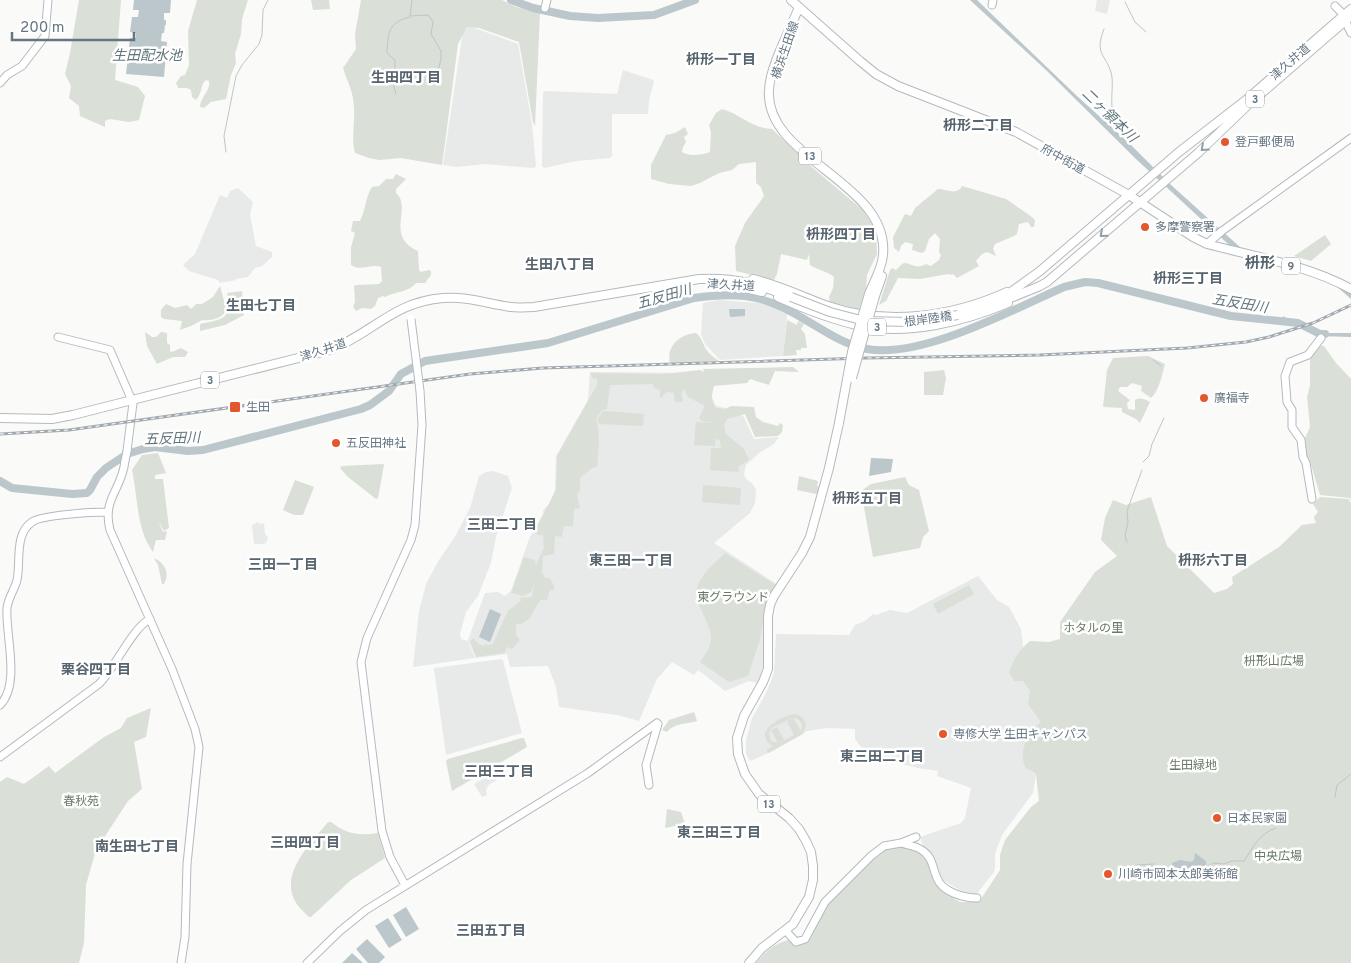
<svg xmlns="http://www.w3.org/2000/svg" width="1351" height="963" font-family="Overpass,'Noto Sans JP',sans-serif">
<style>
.built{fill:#e8e9e9}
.green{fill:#dadfd7;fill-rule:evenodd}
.water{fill:#bbc7cb}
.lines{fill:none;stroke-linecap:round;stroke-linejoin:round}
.stream{stroke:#bbc7cb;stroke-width:1}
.canal{stroke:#bbc7cb;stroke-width:4.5}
.river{stroke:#bbc7cb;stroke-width:8}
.secondary-casing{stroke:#b3babf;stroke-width:9}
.primary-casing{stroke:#b5babe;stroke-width:10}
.secondary{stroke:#fff;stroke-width:7}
.primary{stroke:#fff;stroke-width:8}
.rail-casing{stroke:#a2aab0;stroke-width:3}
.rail{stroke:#fff;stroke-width:1;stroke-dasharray:4;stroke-linecap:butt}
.secondary-bridge-casing{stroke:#b3babf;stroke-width:9;stroke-linecap:butt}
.primary-bridge-casing{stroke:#b5babe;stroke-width:10;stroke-linecap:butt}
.secondary-bridge{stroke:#fff;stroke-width:7}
.primary-bridge{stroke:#fff;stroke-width:8}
.oneway{stroke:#939fa8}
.poi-dot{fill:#e4572e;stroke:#fff;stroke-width:2}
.labels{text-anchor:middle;stroke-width:5;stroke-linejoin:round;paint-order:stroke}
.shield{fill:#fff;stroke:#939fa8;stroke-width:1}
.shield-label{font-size:11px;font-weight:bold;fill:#657683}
.street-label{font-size:12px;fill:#657683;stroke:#fff}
.poi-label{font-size:12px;fill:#657683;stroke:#fff;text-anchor:start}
.park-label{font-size:12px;fill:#687a64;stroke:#fff}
.water-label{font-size:14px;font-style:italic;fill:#60757c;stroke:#fff}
.neighbourhood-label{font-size:14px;font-weight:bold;fill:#57646e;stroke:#fff}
.quarter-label{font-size:15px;font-weight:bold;fill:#57646e;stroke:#fff}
</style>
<rect width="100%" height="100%" fill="#fafaf8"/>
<path class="built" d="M1097 0H1110L1107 14 1095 11Z
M464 24 518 44 532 124 536 166 534 168 485 164 457 167 443 165Z
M623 70 653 80 654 82 649 100 648 114H612V156L610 158 576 161 544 168 542 166 543 93 545 91 617 94Z
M238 188 253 202 250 214 256 246 272 252V257L262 266 255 268 248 277 236 279V280L220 283 218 280 189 271 183 265 195 254 220 195 227 198 230 191Z
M719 300 758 303 772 307 787 314 783 356 720 360 705 344 701 334 703 303Z
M590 372 701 373 716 406 735 410 744 417 754 439 779 437 774 444 759 453 746 465 744 474 746 479 752 483 756 490 755 503 750 513 714 543 775 583 776 585 770 597 765 661 758 683 749 681 725 691 698 670 694 675 672 662 657 679 639 721 617 715 559 707 556 687 548 666 510 667 507 654 476 658 468 640 485 593 498 592 505 596 511 591 529 539 543 514V510L549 504 555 490 556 456 588 400Z
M493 471 508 476 512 488 496 537 491 563 478 596 466 612 460 634 461 639 468 641 475 658 413 667 419 611 426 584 439 560 456 535 470 508 479 476 486 472Z
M258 522 260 524 264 523 265 534 268 537 266 543 263 544H254L252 525Z
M978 576 997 600 1009 607 1021 629 1028 685 1041 722 1030 771 1036 774 1033 793 1002 835 995 854V866L994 872 976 895H970L956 888 940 878 937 864 924 849 920 837 961 823 965 818 971 788 937 776 938 771 918 768 867 755 855 739V729L828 728 807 731 773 751 750 761 746 754V740L752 718 767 691 774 673 776 634 849 635 855 625 865 621 873 614 876 615 890 610 907 613Z
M501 659 503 660 522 733 446 755 434 669 435 668Z
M503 767H504L506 774 487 786 488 787 486 789 487 795 482 797 474 784Z"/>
<path class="green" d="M79 0H121L115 80 138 87 145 96 139 120 129 122 110 119 105 121V127L80 116 79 106 69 98 71 86 65 74 70 53Z
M197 0H248L242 19 241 34 235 54 236 63 231 75 226 99 211 102 204 108 200 107C200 97 211 91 209 81L206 80C200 85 203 92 196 100L192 97 191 90 187 88H178L176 83 181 76 185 75 189 65 188 31Z
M311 0H329L330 9 313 10Z
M361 0H502L516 7 540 12 535 126 533 122 519 42 479 28 467 27 458 44 442 165 401 158 379 160 369 158 355 153C351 138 355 124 354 110 354 92 348 84 343 68L356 49 355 34Z
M722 109C740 114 753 129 772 129L813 168 864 211 876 231 877 254 867 275 866 289 859 309 830 302 829 297 833 288 834 277C827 271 818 270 810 265L809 254 807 260 781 254 777 274 774 280 736 271 735 246 745 223 764 196 761 187 756 183V162L739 164 732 170 719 173 700 183 691 186 669 184 651 179V165L666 135 675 133 685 127 688 134 684 137 686 142 683 147 682 152C690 157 701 155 710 152L711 132 709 125 716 113Z
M396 174 406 179 396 189V193C413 208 384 236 418 251L419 270 421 272 429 270 431 271V275L425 283H416C408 293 396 291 385 297L383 296 378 298 375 306 371 309 362 308 356 311 353 307 355 302 354 286 357 285 379 284 382 281 381 267C370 263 361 272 351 265V247L355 233 351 231 353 221H360C366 210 365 197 372 187L379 186 386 179H393Z
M962 186 1006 199 1032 217 1035 220 1034 227H1031L1028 222 1019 224 1017 234 1014 236 995 244 993 249 996 256 987 252 982 254 976 261 979 266 957 278 953 274 950 275 948 274 920 279 898 278 886 301 879 305 890 270 892 268 896 270C898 268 900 266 902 264 908 260 915 271 926 264L931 266 939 260 941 255 939 252 940 239 935 233 929 239 925 251 922 253 912 250 913 244 905 242 901 246 899 252 894 248 893 237 905 214 911 216 915 208 938 189C947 189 957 196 962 186Z
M1325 235 1331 244 1311 261 1294 256Z
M220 286 226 308V311C221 319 210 321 202 320L191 326 180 330 182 321 164 319 161 317V310L166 304 175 308 187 305 191 309 196 304H202L213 297Z
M242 291 244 315 225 325 200 331V324C223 319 232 320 227 293Z
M787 320 797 325 798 321 804 324 801 329 805 334 807 348H801V350H796L797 355 783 356Z
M145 332 152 337H156L161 332 167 333V343L170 345V351L172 352 181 348 188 352 185 357H173L157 364 147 346Z
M696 333C702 338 702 342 706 349 709 354 714 357 719 361L670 363C666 346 680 334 696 333Z
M1317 346H1324L1336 363 1351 379V501L1350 498 1320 495 1309 458H1305L1304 440 1310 427 1307 397 1310 386V356Z
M1148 356 1165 364C1162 375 1159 391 1151 398L1141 391 1142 386 1132 383 1127 387H1120L1118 391 1130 400 1127 403 1128 409 1135 410V400C1141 397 1144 399 1150 402L1140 423 1136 419 1122 412V408L1103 407 1107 370 1113 358Z
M793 367 799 372 775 371 769 385 750 379 747 383 714 386C712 395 710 400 716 408L725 409 731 406 754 407 756 417 763 422 778 426 780 423 783 425 782 432 778 436 755 437 745 414 727 419 724 425 726 434 744 449 749 460 739 466 738 472 710 470 711 448H721L720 440 716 439 717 423 715 446 694 445 696 422 715 423 702 421 699 418 705 406 688 397 684 389 681 394 683 399 682 402H675L674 393 667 392 661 398 660 396V390L654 388 653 384 610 385 607 409 602 410 596 419 598 428 599 443 597 467 592 468 580 478V491L577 494 580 508 574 509 573 526H564L562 537 555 536 554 554 543 556 542 572 545 578H550L554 586V590H550L547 600H540L529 619 521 624H516V635L520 640 512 649 507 647 504 653 476 657 470 641 474 638 476 642 483 646 486 644 488 645 493 644 505 617 508 611 521 601 520 598 532 597 534 583 531 592 523 596 511 593 524 557 535 560 536 568 537 562 544 548 543 535H539L535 533 536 529 556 490 557 456 597 385V379L592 378 591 373 664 374 700 370 704 372 703 369Z
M944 370 946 378 943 395H924V372Z
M603 411 644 414 643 426 599 424 597 420Z
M158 453 166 473 155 475V479H163L169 528 164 531 158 520 163 532 167 531 165 540H156L153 552C136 529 138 497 132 470L142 455Z
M383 464 384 465 378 498 376 499 348 477 340 468 342 466Z
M799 476 818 481 817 486 820 487 819 492 816 494 797 490Z
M905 477 909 485 919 490 929 531 923 537 920 548 873 557 861 491 871 484Z
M295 480 314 487 303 515H294L283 510Z
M703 485 741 488 740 505 702 502Z
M1151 497 1167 546 1214 593 1227 589 1233 584 1232 577 1279 547 1302 525 1316 523 1314 517 1318 512 1313 504 1320 497 1349 499 1351 504V963H756C766 951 774 944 788 940L794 944 801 945 811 938 824 907 876 855 886 848 901 846 919 852 927 859 931 866 935 884 945 893 960 902H979L1000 870V855L1005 840 1031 807 1039 801 1036 774 1026 768C1017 753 1028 732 1041 722L1028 704 1030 691 1023 681H1014L1009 672C1014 659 1019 650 1030 641L1049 642 1060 639V622L1095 572 1117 556 1101 540 1105 518 1113 500 1126 505Z
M725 553 776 585 765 606 760 639 748 676 729 682 700 662C704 656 710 649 711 641 713 622 691 604 698 585 703 572 716 562 725 553Z
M154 558C165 563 170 573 164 584H162L158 565Z
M969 585 974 594 938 614 933 604Z
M151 708 146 737 134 742 142 789 128 801 96 850 86 885 84 943 79 963H0V782L7 777 24 784 49 766 55 773 104 737 121 728 127 718Z
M694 712 697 721C687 724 674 723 667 732L662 730 669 720Z
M796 714 802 717 806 724 803 734 768 753 766 750 773 746C750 732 783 715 796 714ZM792 718C800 717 804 724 801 731L793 718 787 721 794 735 798 733 779 743 784 740 777 727 771 730 778 743 771 741 769 735 771 728Z
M522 738H524L527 747 452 791 446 761 448 759Z
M667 809 681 812 685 824 665 828Z
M328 822H331C346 834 359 836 378 833L385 858 351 880 311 917H309C303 911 297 906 294 899 281 871 312 842 328 822Z"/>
<path class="water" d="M134 0H171L170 13H164V20H166V25H165L164 33H162L161 41 167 42 164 77 126 74 130 38H136V33L130 32 132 17H138L139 10H133Z
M970 0H977L1078 97 1128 142 1170 184 1241 248 1322 272 1351 291V299L1335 285 1313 275 1240 255 1136 159 1046 70Z
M729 309H745V316L730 317Z
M1319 331 1324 333H1351V337L1318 336 1313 334Z
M871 458 893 459 891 472 869 476Z
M490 609 501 614 490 642 479 637Z
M1195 853 1206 861 1207 869C1198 873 1181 872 1172 866V863L1180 860 1191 862 1194 860Z
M406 907 419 929 406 937 393 915Z
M388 918 402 940 389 948 375 926Z
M367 939 385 957 379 963H368L356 949Z
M352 953 363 963H342Z"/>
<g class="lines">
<path class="stream" d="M412 0 410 16 428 15 433 22 431 34 441 51V59L437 76
M1125 2 1135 22 1146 32
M1104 29C1093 57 1108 54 1112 77 1113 86 1111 98 1112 108
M396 94 394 87 395 60 387 53C388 33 388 22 410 17
M226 152 224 136 236 76 242 65 259 44 262 35 263 10 268 0
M1153 360 1161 366
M1143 462 1149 456 1152 444 1164 418
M1127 542 1125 536 1128 522 1127 511 1142 470
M1335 797 1337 785 1351 774
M1137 865 1154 864
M1208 866 1214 863 1224 864 1232 861H1244C1253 848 1259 833 1276 828"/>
<path class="canal" d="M1284 319 1287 322"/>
<path class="river" d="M511 0 533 8 570 16 598 18 654 15 695 0
M0 481 12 488 72 494 87 493 90 490 97 477 106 468 127 454 143 449 155 447 188 451 203 450 361 409 370 405 389 391 401 374 425 361 548 343 694 298C742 291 768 296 809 322 828 333 845 345 867 349 922 359 1014 309 1064 287L1085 282 1098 283 1231 316 1298 323 1320 334H1325"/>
<g class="secondary-casing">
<path id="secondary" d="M992 5 993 0
M1335 6 1341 12 1351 33
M545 8 547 0
M0 83 7 75 22 66 45 36 48 0
M1207 244 1222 231 1351 138
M58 337 110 350 133 403 127 451
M125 461C122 490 102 498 110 530L172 669 195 729 199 747 187 864 185 937 181 963
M1312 499 1306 463 1303 457 1301 440 1292 427V410L1287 402 1285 376 1290 362 1308 355 1321 338
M0 705C21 684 5 634 7 608 8 598 15 589 17 580 21 562 14 534 32 522 41 515 94 512 107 512
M0 757 99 684C115 668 133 627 150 619
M649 785 646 765 658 724
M901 843C907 845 915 846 920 849 933 856 932 867 937 878 942 892 964 898 977 898
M405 885 390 857 382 831 361 662 367 638 411 540 415 525 422 425 420 391
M786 931 796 942 805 939 825 902 871 856 884 846 901 843 916 837
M307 963 340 931 366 910 588 773 657 723 658 724"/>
</g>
<g class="primary-casing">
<path id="primary" d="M791 0 860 61 876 74 898 86 1016 132 1129 195 1193 237 1207 244C1256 257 1307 265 1351 289
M799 7C790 30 770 66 769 90 764 159 890 182 883 255 882 269 874 281 869 294
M753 279C779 285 803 297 828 306 886 326 952 317 1007 292
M714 283 737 286 762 292
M875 296 882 276
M778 297C805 309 832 320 861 326 909 335 963 322 1008 303
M1004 297 1040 271 1179 152 1246 100 1351 9
M958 315 1013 297 1040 286 1047 282 1198 153 1249 104 1351 16
M0 418 52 419 73 415 330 350C373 333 393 302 443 298 467 296 488 304 511 307 519 308 527 307 534 307L699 279C737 277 756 284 791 297
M749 963 762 948 793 924 809 897 813 880V866L811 852 806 841 799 829 789 818 759 794 745 774 738 754 737 738 744 716 763 682 768 669V616L770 605 774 596 802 553 810 537 829 468 839 423"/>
</g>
<use href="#secondary" class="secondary"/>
<use href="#primary" class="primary"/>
<g class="rail-casing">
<path id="rail" d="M0 434 69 430 470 374 543 368 866 358 1040 355 1187 348 1246 342 1269 337 1313 323 1351 305"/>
</g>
<use href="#rail" class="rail"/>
<g class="secondary-bridge-casing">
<path id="secondary-bridge" d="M411 319 420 391
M125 461 127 451"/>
</g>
<g class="primary-bridge-casing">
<path id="primary-bridge" d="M791 297 830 312 861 320
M867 321 910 322 958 315
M852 378 875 296
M839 423 852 352 869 294"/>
</g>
<use href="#secondary-bridge" class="secondary-bridge"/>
<use href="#primary-bridge" class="primary-bridge"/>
</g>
<defs><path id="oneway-chevron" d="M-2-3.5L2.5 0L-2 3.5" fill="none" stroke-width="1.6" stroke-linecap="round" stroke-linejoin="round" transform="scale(1.25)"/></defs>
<g class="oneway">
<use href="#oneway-chevron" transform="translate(1204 148) rotate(138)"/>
<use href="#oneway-chevron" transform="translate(1103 234) rotate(139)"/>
</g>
<g class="poi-dot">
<circle cx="1225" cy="142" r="5"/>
<circle cx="1145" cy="227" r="5"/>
<circle cx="1204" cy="398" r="5"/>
<rect x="229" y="401" width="12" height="12" rx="2.5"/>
<circle cx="336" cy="443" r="5"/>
<circle cx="943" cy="734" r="5"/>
<circle cx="1217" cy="818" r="5"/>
<circle cx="1108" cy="874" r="5"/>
</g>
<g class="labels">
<g class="shield">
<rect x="1246" y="90.5" width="18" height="17" rx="4"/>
<rect x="799" y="147.5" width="22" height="17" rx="4"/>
<rect x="1282" y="257.5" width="18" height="17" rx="4"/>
<rect x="868" y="318.5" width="18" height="17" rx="4"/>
<rect x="201" y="371.5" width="18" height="17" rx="4"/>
<rect x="758" y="795.5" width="22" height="17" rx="4"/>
</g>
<g class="shield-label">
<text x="1255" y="103">3</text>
<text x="810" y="160">13</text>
<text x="1291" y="270">9</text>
<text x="877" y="331">3</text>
<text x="210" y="384">3</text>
<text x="769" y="808">13</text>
</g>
<g class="street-label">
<text transform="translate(785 50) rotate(-71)" y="4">横浜生田線</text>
<text transform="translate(1290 62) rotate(-41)" y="4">津久井道</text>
<text transform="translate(1063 159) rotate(29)" y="4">府中街道</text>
<text transform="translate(731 285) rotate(3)" y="4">津久井道</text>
<text transform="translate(928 319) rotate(-8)" y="4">根岸陸橋</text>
<text transform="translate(323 350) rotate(-18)" y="4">津久井道</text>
</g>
<g class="poi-label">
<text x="1235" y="146">登戸郵便局</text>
<text x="1155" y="231">多摩警察署</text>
<text x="1214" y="402">廣福寺</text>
<text x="246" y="411">生田</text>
<text x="346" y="447">五反田神社</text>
<text x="953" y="738">専修大学 生田キャンパス</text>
<text x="1227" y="822">日本民家園</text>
<text x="1118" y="878">川崎市岡本太郎美術館</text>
</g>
<g class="park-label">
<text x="733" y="601">東グラウンド</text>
<text x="1093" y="632">ホタルの里</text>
<text x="1274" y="665">枡形山広場</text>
<text x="1193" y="769">生田緑地</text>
<text x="81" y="805">春秋苑</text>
<text x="1278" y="860">中央広場</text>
</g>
<g class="water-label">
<text x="147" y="60">生田配水池</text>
<text transform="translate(1110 115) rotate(44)" y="5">二ヶ領本川</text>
<text transform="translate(664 296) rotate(-16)" y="5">五反田川</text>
<text transform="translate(1240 303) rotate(9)" y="5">五反田川</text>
<text transform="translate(172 438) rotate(-2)" y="5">五反田川</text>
</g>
<g class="neighbourhood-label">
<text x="721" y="64">枡形一丁目</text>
<text x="406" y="82">生田四丁目</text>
<text x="978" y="130">枡形二丁目</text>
<text x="841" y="239">枡形四丁目</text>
<text x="560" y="269">生田八丁目</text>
<text x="1188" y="283">枡形三丁目</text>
<text x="261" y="310">生田七丁目</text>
<text x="867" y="503">枡形五丁目</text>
<text x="502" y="529">三田二丁目</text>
<text x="631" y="565">東三田一丁目</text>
<text x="1213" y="565">枡形六丁目</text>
<text x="283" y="569">三田一丁目</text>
<text x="96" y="674">栗谷四丁目</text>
<text x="882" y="761">東三田二丁目</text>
<text x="499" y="776">三田三丁目</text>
<text x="719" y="837">東三田三丁目</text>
<text x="305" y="847">三田四丁目</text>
<text x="137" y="851">南生田七丁目</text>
<text x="491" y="935">三田五丁目</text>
</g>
<g class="quarter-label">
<text x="1260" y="268">枡形</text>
</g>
</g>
<path d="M12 32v8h122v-8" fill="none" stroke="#657683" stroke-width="2.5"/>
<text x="20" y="32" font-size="15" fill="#657683" stroke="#ffffff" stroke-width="4" paint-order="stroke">200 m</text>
</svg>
